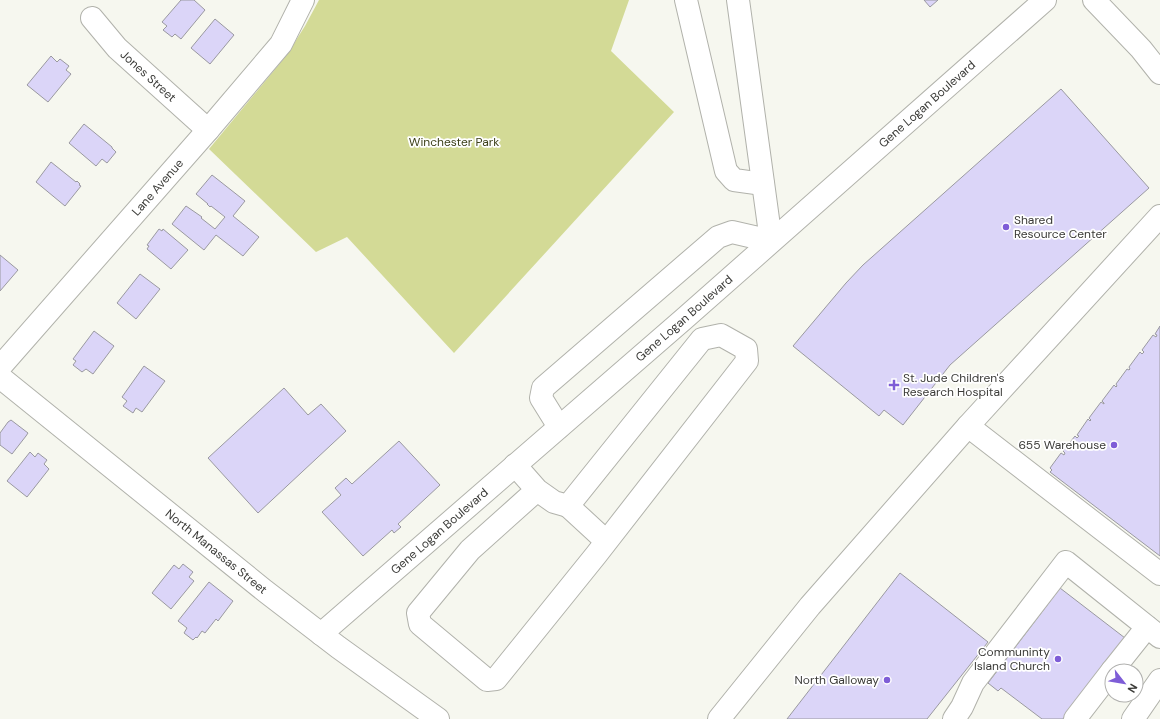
<svg xmlns="http://www.w3.org/2000/svg" width="1160" height="719" font-family="'DM Sans',sans-serif">
<style>
.green{fill:#d3da96}
.building{fill:#dbd5f8;stroke:#9a99a0}
.lines{fill:none;stroke-linecap:round;stroke-linejoin:round}
.minor-casing{stroke:#b1b2ab;stroke-width:24}
.minor{stroke:#fff;stroke-width:22}
.poi-dot{fill:#7e5dd7;stroke:#fff;stroke-width:1.5}
.labels{text-anchor:middle;stroke-width:3.5;stroke-linejoin:round;paint-order:stroke}
.street-label{font-size:12px;fill:#3b3b38;stroke:#fff}
.park-label{font-size:12px;fill:#3d4019;stroke:#fff}
.poi-label{font-size:12px;fill:#3b3b38;stroke:#fff;text-anchor:end}
</style>
<rect width="100%" height="100%" fill="#f6f7ef"/>
<path class="green" d="M319 0H629L611 51 674 112 454 353 347 237 316 252 209 149 286 56 305 26Z"/>
<path class="building" d="M181 0H194L205 10 181 39 175 34 172 37 163 30 167 26 162 22Z
M924 0H938L930 7Z
M215 19 234 35 210 64 191 48Z
M51 56 57 62 60 59 69 66 66 70 71 74 48 102 27 85Z
M1061 89 1149 188 950 365 903 425 884 410 879 416 793 346 846 283 863 265Z
M84 124 112 147V148L116 152 107 163 102 159 96 166 69 143Z
M51 162 76 182 77 181 80 184 79 185 81 186 65 206 36 182Z
M212 175 245 201 233 216 259 237 243 256 216 235 204 250 172 224 186 206 202 217 201 218 215 229 225 217 211 206 210 207 207 204H208L196 194Z
M159 229 162 231 163 229 188 250 171 269 147 249 149 246 147 245Z
M0 255 18 270 0 291Z
M140 274 160 289 136 319 117 303Z
M1160 326V556L1050 472 1052 470 1050 468 1061 453 1064 455 1065 453 1063 451 1075 436 1077 438 1079 436 1077 435 1088 419 1090 421 1091 420 1089 418 1101 402 1104 404V403L1102 401 1114 385 1116 387 1117 386 1116 384 1127 369 1129 370 1130 369 1129 367 1140 352 1142 354 1144 352 1142 350 1153 335 1156 337 1157 335 1155 334Z
M94 331 114 346 93 374 86 369 82 372 73 365 76 361 73 359Z
M144 366 165 381 142 412 136 408 133 413 123 406 127 401 122 397Z
M284 388 308 415 321 404 346 431 258 513 208 458Z
M11 420 28 433 26 436 12 454 0 445V433L8 422Z
M399 441 440 485 398 524 401 527 394 533 392 530 363 556 322 512 341 495 335 488 346 478 352 484Z
M30 452 35 457 38 453 47 460 44 464 49 469 27 497 7 481Z
M183 564 193 572 189 577 194 581 171 609 152 593 174 565 179 569Z
M900 573 988 642 927 719H787Z
M209 582 233 601 218 621 216 619 205 633 202 631 197 638 196 637 193 640 184 633 187 628 178 621Z
M1060 588 1125 638 1063 719H1042L1001 688 998 691 988 683Z"/>
<g class="lines">
<g class="minor-casing">
<g id="minor">
<path d="M686 0 726 171 734 180 763 184"/>
<path d="M1094 0 1141 49 1160 73"/>
<path id="s1" d="M92 18 117 48 208 130"/>
<path d="M1160 216 968 426 1160 574"/>
<path id="s2" d="M0 367 208 130 281 44 303 0"/>
<path id="s3" d="M0 377 265 591 338 647 438 719"/>
<path d="M559 427 541 398 543 388 718 237 732 232 771 241 738 0"/>
<path d="M515 465 537 490 470 550 418 613 420 624 487 680 496 679 596 555 747 361 746 349 721 335 702 339 568 506 554 502 537 490"/>
<path d="M568 506 606 541"/>
<path id="s4" d="M321 634 685 318 1045 0"/>
<path d="M1112 671 1147 627"/>
<path d="M719 719 810 606 968 426"/>
<path d="M954 719 962 707 973 683 1066 562 1160 637"/>
<path d="M1075 719 1112 671"/>
<path d="M1133 719 1160 680"/>
</g>
</g>
<use href="#minor" class="minor"/>
</g>
<g class="poi-dot">
<circle cx="1006" cy="227" r="4"/>
<path d="M892 379h4v4h4v4h-4v4h-4v-4h-4v-4h4z"/>
<circle cx="1114" cy="445" r="4"/>
<circle cx="1058" cy="659" r="4"/>
<circle cx="887" cy="680" r="4"/>
</g>
<g class="labels">
<g class="street-label">
<text dy="4" stroke="none"><textPath href="#s1" startOffset="81">Jones Street</textPath></text>
<text dy="4" stroke="none"><textPath href="#s4" startOffset="805">Gene Logan Boulevard</textPath></text>
<text dy="4" stroke="none"><textPath href="#s2" startOffset="239">Lane Avenue</textPath></text>
<text dy="4" stroke="none"><textPath href="#s4" startOffset="481">Gene Logan Boulevard</textPath></text>
<text dy="4" stroke="none"><textPath href="#s4" startOffset="157">Gene Logan Boulevard</textPath></text>
<text dy="4" stroke="none"><textPath href="#s3" startOffset="278">North Manassas Street</textPath></text>
</g>
<g class="park-label">
<text x="454" y="146">Winchester Park</text>
</g>
<g class="poi-label">
<text x="1014" y="224" text-anchor="start">Shared<tspan x="1014" dy="14">Resource Center</tspan></text>
<text x="903" y="382" text-anchor="start">St. Jude Children's<tspan x="903" dy="14">Research Hospital</tspan></text>
<text x="1106" y="449">655 Warehouse</text>
<text x="1050" y="656">Communinty<tspan x="1050" dy="14">Island Church</tspan></text>
<text x="879" y="684">North Galloway</text>
</g>
</g>
<g transform="translate(1124 683) rotate(121)"><circle r="19" fill="#ffffff" stroke="#b1b1af"/>
<path d="M0-3L7 15L0 10L-7 15Z" fill="#7e5dd7"/>
<text y="-6" font-size="11" font-weight="bold" text-anchor="middle" fill="#3b3b38">N</text>
</g>
</svg>
